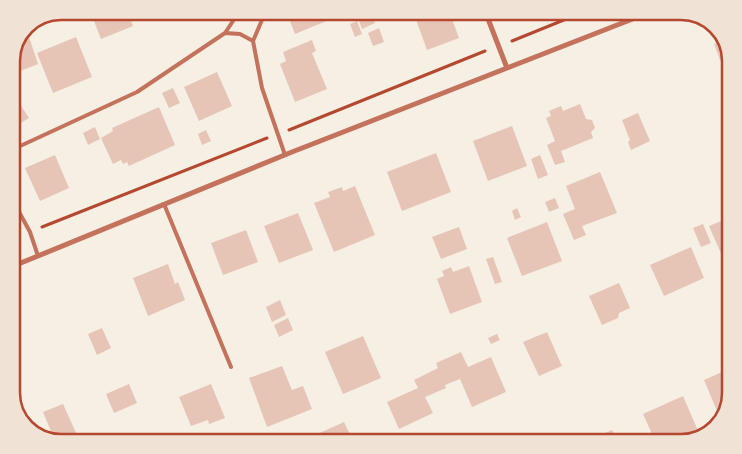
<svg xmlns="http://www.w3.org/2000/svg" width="742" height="454" font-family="'IBM Plex Sans',sans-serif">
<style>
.building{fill:#e6c5b7}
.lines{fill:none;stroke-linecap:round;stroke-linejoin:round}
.path{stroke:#b5482f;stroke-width:3}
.service{stroke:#c5725c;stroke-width:4}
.minor{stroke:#c5725c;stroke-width:5}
.rim{fill:none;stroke:#b5482f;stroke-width:2.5}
</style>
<rect width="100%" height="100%" fill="#f6efe4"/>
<path class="building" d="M90 11H127L133 26 101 39Z
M150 11H177L154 21Z
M286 11H326L329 20 295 34Z
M430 11H449L459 38 427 50 415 17Z
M521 11H542L523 18Z
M370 12 375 23 362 29 358 18Z
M357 21 362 34 355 37 350 24Z
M30 24 35 31 25 38 22 34 26 26Z
M379 28 384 42 373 46 368 33Z
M29 37 38 64 15 73 11 68V58L18 45Z
M76 37 92 77 53 93 37 53Z
M312 40 316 51 312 53 327 89 295 102 280 64 286 61 283 52Z
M720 42 731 58V80L728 81 714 44Z
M217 72 232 106 199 121 184 87Z
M173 88 180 103 169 108 162 93Z
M11 90 29 118 11 129Z
M580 104 586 119 592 120 595 128 591 132 593 138 561 151 565 162 555 165 547 145 555 141 546 118 551 116 549 111 561 106 563 111Z
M159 107 175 145 129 166 127 162 123 164 121 160 113 164 101 138 113 131 112 128Z
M638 113 650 141 631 150 628 142 630 140 622 120Z
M512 126 527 166 488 181 473 141Z
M95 127 100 139 88 145 83 133Z
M206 130 211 141 202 145 198 134Z
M436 153 451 192 402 211 387 172Z
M55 155 69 188 40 201 25 168Z
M540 155 548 175 538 179 531 159Z
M600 172 617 213 582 226 586 235 574 240 563 214 575 209 566 186Z
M355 186 375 235 334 252 314 203 330 197 328 192 342 187 343 191Z
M555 198 559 208 549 212 545 202Z
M517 208 521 217 515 220 512 211Z
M298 213 313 250 279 263 264 226Z
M731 217V254L723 258 709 226Z
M547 222 562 261 522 276 507 238Z
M703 224 711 243 701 247 693 228Z
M459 227 467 249 441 259 432 237Z
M246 230 258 262 223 275 211 243Z
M691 247 704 278 664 296 650 265Z
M493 257 502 282 495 284 486 259Z
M168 264 175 284 178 282 185 300 148 316 133 278Z
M469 266 482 302 450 314 437 279 444 276 442 271 451 267 453 272Z
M619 283 630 308 619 313 618 318 602 325 589 296Z
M280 300 286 315 272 322 266 307Z
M288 318 293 330 279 337 274 325Z
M102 328 111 348 97 355 88 334Z
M547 332 562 366 539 376 523 342Z
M497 334 500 340 491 344 488 338Z
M363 336 381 378 343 394 325 352Z
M461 352 468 367 491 357 506 392 472 407 460 379 445 385 446 388 425 397 433 413 399 429 387 402 418 388 414 380 438 368 436 363Z
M282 366 292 390 303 386 312 409 267 427 249 378Z
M731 368V393L727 406 717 411 704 380Z
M11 378 23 405 19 407 11 396Z
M129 384 137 403 114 413 106 394Z
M211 384 225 418 209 424 208 420 191 426 179 397Z
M683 396 699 433 678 443H656L643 414Z
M63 404 77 435 61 443 55 441 43 412Z
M344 422 354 443H316L313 436Z
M612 430 618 443H583L594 438Z"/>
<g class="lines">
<path class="path" d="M512 41 586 11
M289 130 485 51
M42 227 267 138
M11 239 18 236"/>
<path class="service" d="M242 11 233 21 225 33 240 34 253 41 262 20 263 11
M253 41 262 88 285 155
M11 155 18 147 137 92 225 33
M11 197 30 232 38 256
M164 204 231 367"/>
<path class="minor" d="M485 11 507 68
M11 267 292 152 653 11"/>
</g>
<path d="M0 0H742V454H0ZM61 20H681A41 41 0 0 1 722 61V393A41 41 0 0 1 681 434H61A41 41 0 0 1 20 393V61A41 41 0 0 1 61 20Z" fill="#f1e2d6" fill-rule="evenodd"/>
<path class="rim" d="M61 20H681A41 41 0 0 1 722 61V393A41 41 0 0 1 681 434H61A41 41 0 0 1 20 393V61A41 41 0 0 1 61 20Z"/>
</svg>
